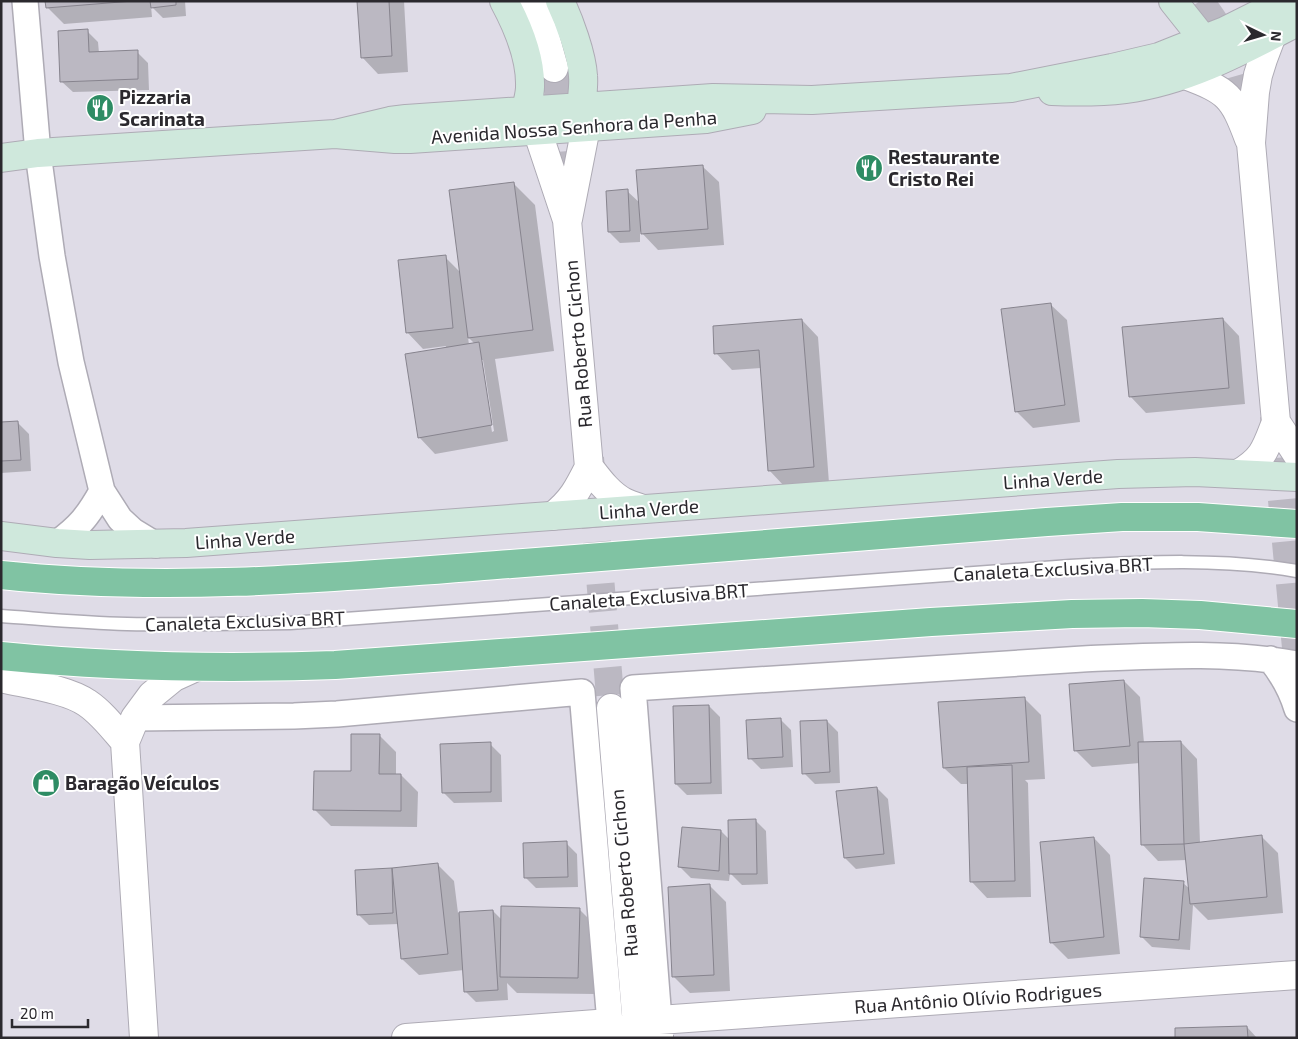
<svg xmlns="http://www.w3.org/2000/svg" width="1298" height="1039" font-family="'Exo 2',sans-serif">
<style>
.shadow{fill:#0003;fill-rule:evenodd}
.building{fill:#bbb8c2;stroke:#87848e}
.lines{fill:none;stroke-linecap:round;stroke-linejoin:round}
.tertiary-tunnel{stroke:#bbb8c2;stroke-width:28;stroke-dasharray:28 14;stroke-linecap:butt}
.service-casing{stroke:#aeabb5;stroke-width:15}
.minor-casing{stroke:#aeabb5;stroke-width:28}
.tertiary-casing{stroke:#aeabb5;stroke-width:30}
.secondary-casing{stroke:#aeabb5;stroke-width:30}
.trunk-casing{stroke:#fff;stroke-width:30}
.service{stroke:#fff;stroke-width:12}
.minor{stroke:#fff;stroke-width:25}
.tertiary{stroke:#fff;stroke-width:28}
.secondary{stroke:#cfe8dc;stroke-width:28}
.trunk{stroke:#80c3a3;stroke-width:28}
.labels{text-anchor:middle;stroke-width:4;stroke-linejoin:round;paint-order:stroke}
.poi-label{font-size:19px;font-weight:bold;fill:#2b292e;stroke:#fff;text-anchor:start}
.street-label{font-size:19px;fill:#2b292e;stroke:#fff}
</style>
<rect width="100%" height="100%" fill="#dfdce7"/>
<path class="shadow" d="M47 1H185L186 16 163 18 151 6 152 17 64 24 47 7Z
M359 1H404L408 72 378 74 362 57Z
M87 31 98 42 99 53 137 52 148 63 149 90 73 92 61 81Z
M702 166 719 182 724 245 658 250 640 231V242L620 243 609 232 627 191 640 203Z
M513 183 535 205 554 351 495 359 508 441 435 454 419 437 446 346 423 349 407 332 445 257 460 272ZM468 337 475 344 469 345ZM480 360H483L494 431 492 432Z
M1050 304 1067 320 1080 422 1033 428 1016 411Z
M1223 319 1239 336 1245 404 1146 413 1130 396Z
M802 320 818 337 829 483 785 487 769 470 761 368 732 370 716 353Z
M1 423H18L29 434 31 471 1 473Z
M1124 681 1140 697 1144 743 1181 742 1197 759 1200 843 1262 837 1278 853 1283 913 1208 920 1193 905 1190 950 1152 947 1141 936 1183 883 1190 889 1187 860 1158 861 1142 844 1140 763 1092 767 1075 750Z
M1024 698 1041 715 1045 779 1025 780 1028 783 1031 897 987 898 971 881 969 784H961L944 768Z
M709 706 720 717 722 794 687 795 676 784Z
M780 719 791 730 793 767 761 769 750 758Z
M827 721 838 732 840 783 815 784 804 773Z
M379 735 396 752V775H401L418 792 417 827 331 826 314 809 352 772Z
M490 744 501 755 502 802 454 803 443 792Z
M877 788 888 799 895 864 856 869 845 858Z
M755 820 766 831 768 884 742 885 730 873 729 881 691 878 680 867 721 831 730 840Z
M1094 838 1110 855 1120 954 1068 959 1051 942Z
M566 843 577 854 578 887 536 888 525 877Z
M438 865 454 881 458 913 493 911 502 920 579 909 596 926 594 994 517 993 507 983 508 1000 476 1002 465 991 464 970 419 975 402 959 399 924 369 925 358 914 391 870 393 871Z
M710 886 726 902 730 991 690 993 673 976Z
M1247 1027 1257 1038H1176Z"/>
<path class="building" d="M45 1H133L46 8Z
M150 1H176V5L151 8Z
M357 1H389L392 56 361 58Z
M88 29 89 52 138 50V79L60 82 58 31Z
M703 165 708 229 641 234 636 170Z
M514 182 533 330 468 338 449 190Z
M628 189 630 231 608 232 606 191Z
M446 255 453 328 406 333 398 260Z
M1051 303 1065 405 1015 412 1001 309Z
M1223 318 1229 388 1129 397 1122 327Z
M802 319 814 467 768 471 759 350 714 354 713 326Z
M479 342 492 425 418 438 405 354Z
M18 421 21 460 1 461V422Z
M1124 680 1130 746 1074 751 1069 684Z
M1025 697 1029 762 943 768 938 702Z
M709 705 711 783 675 784 673 706Z
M781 718 783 757 748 759 746 720Z
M827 720 830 772 802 774 800 721Z
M351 734H380L379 774H401V811L313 810 314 771H351Z
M1181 741 1184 844 1141 845 1138 742Z
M491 742V792L442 793 440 744Z
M1012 765 1015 881 970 882 967 767Z
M877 787 884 854 844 858 836 791Z
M756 819 757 874H729L728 820Z
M682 827 721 830 719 871 678 867Z
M1262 835 1267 897 1190 904 1184 844Z
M1094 837 1104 937 1050 943 1040 842Z
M567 841 568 877 524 878 523 843Z
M438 863 448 954 401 959 392 868Z
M392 868 393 913 357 915 355 870Z
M1144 878 1184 881 1179 940 1140 937Z
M710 884 714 975 672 977 668 887Z
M501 906 580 908 578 978 500 977Z
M493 910 498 990 464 992 459 912Z
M1247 1026 1248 1038H1175V1028Z"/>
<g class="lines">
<path class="tertiary-tunnel" d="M1200 1C1209 14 1219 27 1225 41 1238 68 1245 100 1248 129
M554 68 559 95 568 201
M1274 416 1297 658
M590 458 611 708"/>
<g class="service-casing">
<path id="service" d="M1 616C43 619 85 623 127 624 181 625 236 624 290 623L1070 566C1146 562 1222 558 1297 571"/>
</g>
<g class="minor-casing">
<path id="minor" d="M25 1 38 153 52 256 71 362 102 491 120 519 133 531 156 545
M57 543C80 526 88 516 102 491
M1270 659C1283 675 1291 689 1297 709
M135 718 294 716 337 714 582 692 610 1023
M659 1020 633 688 1083 659C1154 656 1227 651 1297 664"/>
</g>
<g class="tertiary-casing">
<path id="tertiary" d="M531 1 545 36 554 68
M1185 75C1228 91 1233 96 1249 139
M537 130 567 220 589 467C578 489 572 501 553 516
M568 219 586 127
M1276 422 1297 454
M589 467C599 480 609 494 624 502 630 505 637 507 643 509
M1238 474C1264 459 1266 448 1276 422L1251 143 1255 92 1258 75 1263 59 1272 35
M1 678C26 684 67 689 87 703 102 713 114 729 125 742
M611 708 638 1038
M144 1038 125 742 135 718 152 695 174 677 196 667
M406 1038 610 1023 612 1038
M659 1038V1020L1297 975"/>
</g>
<g class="secondary-casing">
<path id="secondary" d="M504 1C518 27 531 57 530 87 530 95 527 103 526 111
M560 1C569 20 582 55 583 76 584 86 582 97 581 107
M1173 1 1204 40
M1052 91C1077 92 1101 92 1125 89 1187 81 1243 50 1297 22
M335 134 390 121 406 119 713 98 812 100 1011 88 1112 68 1159 57 1179 49 1225 31 1285 1
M1 158 38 153 335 134 395 139H410L706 119 752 110
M1 536 57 543 90 545 186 543 1118 474 1195 472 1297 477"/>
</g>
<g class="trunk-casing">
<path id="trunk" d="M1 575C171 593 342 577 511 564 690 550 868 536 1047 522L1122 517H1198L1297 524
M1 656C112 667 224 669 335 665L931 622 1072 614 1142 613 1200 615 1297 624"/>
</g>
<use href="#service" class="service"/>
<use href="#minor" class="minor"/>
<use href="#tertiary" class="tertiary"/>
<use href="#secondary" class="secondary"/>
<use href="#trunk" class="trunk"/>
</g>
<defs>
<g id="restaurant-disc" transform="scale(1.4375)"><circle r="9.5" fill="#2e8c64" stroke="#fff"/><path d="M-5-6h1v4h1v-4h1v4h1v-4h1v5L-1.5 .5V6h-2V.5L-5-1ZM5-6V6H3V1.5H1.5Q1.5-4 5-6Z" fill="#fff"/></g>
<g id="shop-disc" transform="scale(1.4375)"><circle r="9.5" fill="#2e8c64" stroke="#fff"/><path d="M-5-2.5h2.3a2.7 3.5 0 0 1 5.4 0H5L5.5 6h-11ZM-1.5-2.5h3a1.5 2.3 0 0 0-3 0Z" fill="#fff"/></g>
</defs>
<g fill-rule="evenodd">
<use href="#restaurant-disc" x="100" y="108"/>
<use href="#restaurant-disc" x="869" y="168"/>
<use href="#shop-disc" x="46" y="783"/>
</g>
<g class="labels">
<g class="poi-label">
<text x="119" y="104">Pizzaria<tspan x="119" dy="22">Scarinata</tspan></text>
<text x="888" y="164">Restaurante<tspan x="888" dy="22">Cristo Rei</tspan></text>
<text x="65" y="790">Baragão Veículos</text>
</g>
<g class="street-label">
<text transform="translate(574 127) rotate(-4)" y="7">Avenida Nossa Senhora da Penha</text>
<text transform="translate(578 344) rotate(-95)" y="7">Rua Roberto Cichon</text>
<text transform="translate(1053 479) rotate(-4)" y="7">Linha Verde</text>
<text transform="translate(649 509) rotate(-4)" y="7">Linha Verde</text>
<text transform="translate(245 539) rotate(-4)" y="7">Linha Verde</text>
<text transform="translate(1053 569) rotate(-3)" y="7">Canaleta Exclusiva BRT</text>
<text transform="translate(649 597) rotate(-4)" y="7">Canaleta Exclusiva BRT</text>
<text transform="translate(245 621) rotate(-2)" y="7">Canaleta Exclusiva BRT</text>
<text transform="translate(624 873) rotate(-95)" y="7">Rua Roberto Cichon</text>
<text transform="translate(978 998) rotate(-4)" y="7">Rua Antônio Olívio Rodrigues</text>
</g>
</g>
<rect width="1298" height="1039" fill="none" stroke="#2b292e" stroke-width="5"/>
<g transform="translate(1263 35) rotate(95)" stroke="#ffffff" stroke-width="4" paint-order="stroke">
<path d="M0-4L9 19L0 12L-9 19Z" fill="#2b292e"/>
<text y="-8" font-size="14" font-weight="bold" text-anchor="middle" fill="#2b292e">N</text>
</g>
<path d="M12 1019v8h76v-8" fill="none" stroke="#2b292e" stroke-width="2.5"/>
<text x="20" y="1019" font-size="15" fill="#2b292e" stroke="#ffffff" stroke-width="4" paint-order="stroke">20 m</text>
</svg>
